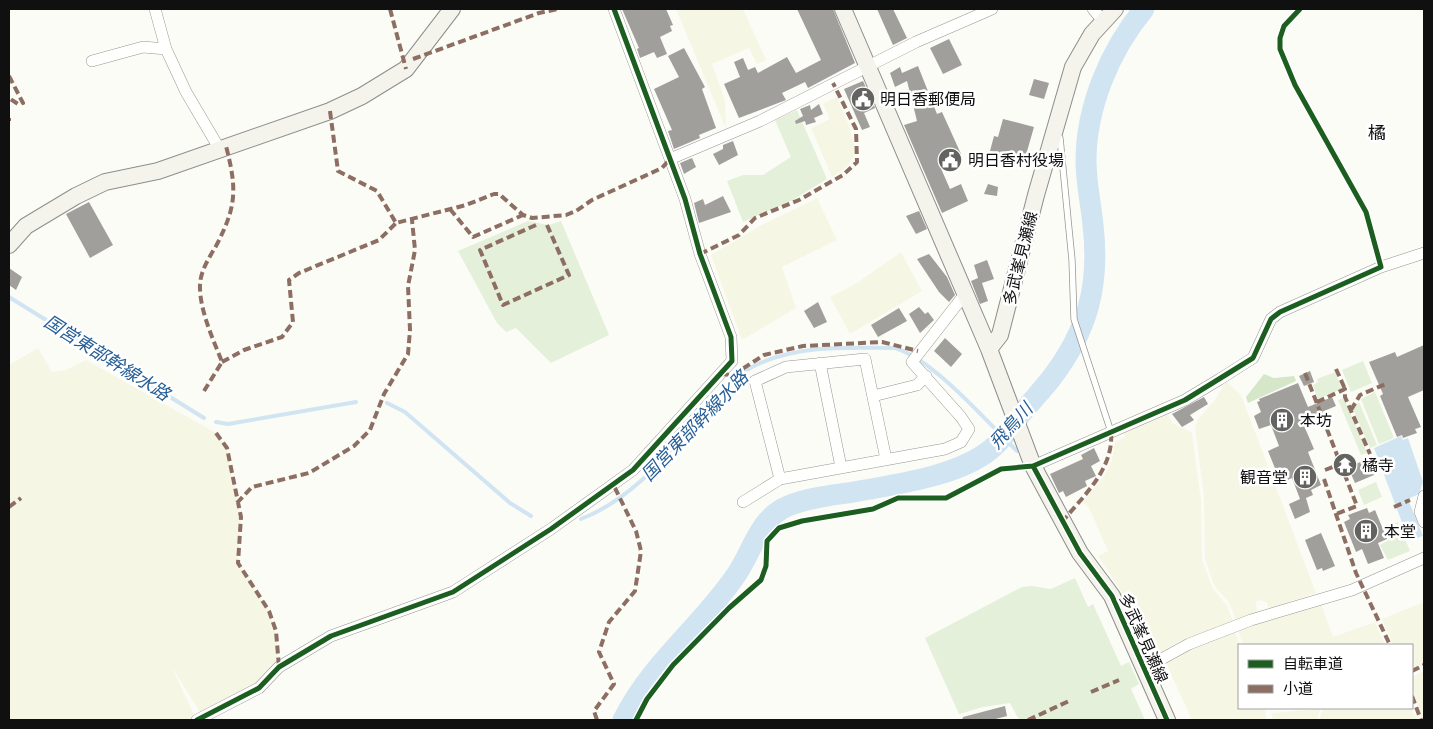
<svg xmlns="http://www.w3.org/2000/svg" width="1433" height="729" font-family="Spectral,'Noto Sans JP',serif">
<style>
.farmland{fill:#f6f6e5}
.green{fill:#e4f0d9}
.forest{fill:#d5e7c8}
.water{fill:#d1e4f2}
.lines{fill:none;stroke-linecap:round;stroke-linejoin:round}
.stream{stroke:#d1e4f2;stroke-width:4}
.river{stroke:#d1e4f2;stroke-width:21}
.building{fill:#a09f9c}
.lane-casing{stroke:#969694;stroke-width:7}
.street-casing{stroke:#969694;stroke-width:12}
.secondary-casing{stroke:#8d8d8b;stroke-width:18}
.lane{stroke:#fffffe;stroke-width:5.5}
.street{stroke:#fffffe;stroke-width:11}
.secondary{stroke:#f4f4ec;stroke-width:16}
.quiet{stroke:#8d6e63;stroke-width:4;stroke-dasharray:8 4;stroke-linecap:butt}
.cycleway-casing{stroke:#fff;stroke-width:8}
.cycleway{stroke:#1b5e20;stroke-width:5}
.labels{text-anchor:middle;stroke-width:5;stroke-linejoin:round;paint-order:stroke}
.poi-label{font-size:16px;fill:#101010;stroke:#fff;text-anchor:start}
.street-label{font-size:16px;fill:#101010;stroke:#fff}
.neighbourhood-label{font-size:18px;fill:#101010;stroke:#fff}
.water-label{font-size:18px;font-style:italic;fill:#265e95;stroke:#fff}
</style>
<rect width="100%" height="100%" fill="#fcfcf7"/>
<path class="farmland" d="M676 9H743L766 60 757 64 749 48 712 64 725 100 726 129Z
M837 97 849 126 856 153 847 167 832 177 811 128 830 119 823 104Z
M817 198 837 240 782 267 796 308 742 340 711 255 760 226Z
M901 252 922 291 850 334 830 297 857 283Z
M38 348 52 372 66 370 86 360 216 433 227 448 241 517 238 563 269 611 276 631 279 667 259 688 203 717 172 667 196 720H9V507L13 504 9 506V365Z
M1226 381 1241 395 1316 593 1269 609 1267 603 1261 600 1256 602 1257 613 1236 620 1228 601 1214 585 1205 559 1204 497 1195 427 1198 419 1215 400Z
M1168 414 1172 423 1192 433 1201 501 1202 560 1212 587 1227 606 1233 621 1178 642 1151 658 1121 591 1098 556 1108 551 1089 508 1083 501 1103 478 1112 460 1115 442 1125 437 1124 432Z
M1320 601 1333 637 1375 622 1385 645H1243L1238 630Z
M1424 602V664L1412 670V645H1393L1382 619Z
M1235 632 1240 645 1239 708H1265L1266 720H1192L1165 661 1201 643Z
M1424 671V720H1423L1412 689V677Z
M1323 708H1411L1417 720H1319Z
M1320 709 1317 720H1273L1271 713Z"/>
<path class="green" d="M797 110 827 179 791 201 743 222 727 181 743 175H763L791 157 775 120Z
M528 221 549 225 561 221 609 335 551 363 516 328 506 332 497 323 458 251Z
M1363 361 1372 383 1351 392 1342 370Z
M1335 372 1342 389 1318 399 1313 385 1318 382 1317 379Z
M1375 392 1394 438 1379 444 1361 399Z
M1344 398 1367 453 1361 455 1338 400Z
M1359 402 1377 445 1370 448 1353 409Z
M1376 482 1382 497 1364 505 1358 490Z
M1398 522 1410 551 1388 560 1380 545 1389 540 1384 528Z
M1075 578 1088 607 1093 604 1121 666 1129 662 1139 684 1131 689 1145 720H1019L1010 703 983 707 959 714 925 638 1022 587 1032 586 1051 589Z"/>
<path class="forest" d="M1264 374 1274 378 1294 376 1296 381 1248 403 1246 397Z"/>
<path class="water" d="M1401 436 1403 440 1408 438 1423 482 1419 494 1408 499 1423 536 1409 541 1374 448Z"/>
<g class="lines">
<path class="stream" d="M9 297 204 418
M387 403 405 412 510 503 531 516
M216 422 228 424 356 402
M581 519C635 498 671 450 709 409 723 393 737 374 756 365 800 344 848 348 895 348 933 359 987 422 1017 451"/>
<path class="river" d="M623 720C650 665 699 628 734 578 752 554 758 518 788 506 812 496 840 495 865 490 903 483 959 475 990 450 1003 440 1011 426 1022 413 1031 402 1041 391 1050 380 1088 331 1100 285 1093 225 1091 204 1086 183 1086 161 1086 107 1110 50 1144 9"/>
</g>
<path class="building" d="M622 9H666L673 25 670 26 672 31 660 37 667 54 657 58 654 52 640 58 637 49 639 48Z
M797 9H833L855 63 808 88 805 82 782 93 786 100 739 118 724 84 740 77 734 62 743 58 748 70 755 67 758 73 787 57 796 73 821 60Z
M877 9H893L907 38 893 45Z
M949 39 962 65 943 74 930 48Z
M684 48 705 87 702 89 716 128 699 135 700 138 674 149 668 131 672 130 654 89 679 77 668 56Z
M918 66 937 114 942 112 961 154 939 164 950 189 961 184 968 201 942 213 904 125 917 121 907 81 895 87 890 73 900 67 902 73Z
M1034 79 1049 83 1044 99 1029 95Z
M863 81 875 108 864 113 870 127 862 130 844 89Z
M819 104 823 114 814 118 816 122 806 125 805 121 796 124 795 121 803 116 800 109 810 105 811 110Z
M1003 119 1034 127 1024 162 993 154 994 152 990 151 994 136 998 137Z
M733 141 738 155 719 165 713 154 723 149V145Z
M692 158 696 167 684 174 680 163Z
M988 184 998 187 997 196 984 194Z
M723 196 731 212 699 223 694 203 703 199 705 205Z
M89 202 113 245 90 258 66 214Z
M919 211 927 229 916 234 906 216Z
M929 254 947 277 955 295 949 302 939 292 917 259Z
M987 260 994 279 982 283 988 301 980 304 971 281 978 278 974 265Z
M9 268 22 277 16 290 9 285Z
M818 302 827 322 814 328 804 311Z
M919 307 925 314 928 312 934 320 920 333 909 314Z
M899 308 907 321 878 337 871 325Z
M945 338 962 354 951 367 934 351Z
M1424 345V390L1408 397 1421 427 1415 429 1417 433 1403 438 1402 435 1397 437 1380 396 1383 394 1369 362 1395 352 1397 357Z
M1310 371 1314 382 1304 386 1299 376Z
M1298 383 1308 407 1332 397 1336 406 1305 419 1308 427 1305 428 1314 449 1308 452 1321 485 1311 490 1313 495 1306 498 1310 512 1295 519 1289 504 1300 499 1292 478 1281 483 1268 451 1279 446 1271 425 1259 429 1254 416 1261 412 1257 402 1260 401 1259 399Z
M1204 397 1208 404 1190 415 1194 420 1182 427 1172 414Z
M1094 448 1100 461 1091 466 1096 476 1085 481 1087 486 1066 497 1063 491 1059 493 1050 474 1083 459 1081 455Z
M1368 459 1374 475 1355 483 1348 467Z
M1367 508 1369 513 1375 510 1387 539 1378 543 1384 558 1368 564 1362 549 1356 552 1344 522 1350 519 1348 515Z
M1321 533 1335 566 1323 571 1322 568 1317 570 1305 540Z
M1005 706 1007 716 992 720H962L963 717Z"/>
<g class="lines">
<g class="lane-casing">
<path id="lane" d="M1058 136 1060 138 1072 260 1074 319 1111 432"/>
</g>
<g class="street-casing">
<path id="street" d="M155 9 166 49 186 92 219 148
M1093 9 1104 22
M92 61 143 47 166 49
M670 159 760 121 916 42 992 9
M820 363 841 467
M873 396 917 385 926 376
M1033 466 1185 400 1220 379 1253 358 1271 319 1280 312 1381 267 1424 253
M780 479 755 381 786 367 865 359 886 459
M1424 496 1420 512 1424 522
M743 502 780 479 945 449 961 442 969 429 961 417 912 362 965 294
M1145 668 1189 644 1251 620 1352 590 1424 558
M197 720 259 688 279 667 331 636 453 592 551 529 633 470 732 361 731 337 700 254 685 199 614 9"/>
</g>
<g class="secondary-casing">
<path id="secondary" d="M843 9 989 349 1033 466 1080 553 1112 596 1167 720
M9 245 26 226 76 196 105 182 158 171 330 111 362 96 406 69 452 9
M989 349 1000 335 1036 195 1073 67 1092 34 1115 9"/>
</g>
<use href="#lane" class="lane"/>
<use href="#street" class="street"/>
<use href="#secondary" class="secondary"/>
<path class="quiet" d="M390 9 406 69
M413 59 539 13 558 9
M9 76 23 103 18 104 9 98
M330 111 338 171 377 191 396 223 466 205 494 194H499L523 215 532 218 566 215 576 211 592 200 662 168 670 159
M9 118V121
M450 209 473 237 523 215
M536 225 480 250 503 305 569 275 547 225
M700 254 739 235 755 218 799 200 843 175 857 162 856 129 833 83
M222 362 244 350 282 337 293 322 289 280 299 273 379 240 396 223
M1336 369 1345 389
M1305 373 1357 506 1336 514
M721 374 733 375 764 355 803 346 882 342 918 351
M204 391 222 362C213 339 199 309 200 284 201 270 209 258 216 246 237 206 237 189 226 146
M1317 402 1345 389V397L1370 454
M1351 410 1360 395 1388 383
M216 433 227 448 241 517 238 563 269 611 276 631 279 667
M1325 470 1341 464
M1324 479 1356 573 1390 645
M237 503 252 487 309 473 354 446 370 430 384 394 408 354 410 330 408 286 415 250 412 220
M9 507 21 498
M1394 507 1410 500
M1062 522C1084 495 1114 469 1111 432
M1412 671 1424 665
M1091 692 1119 680
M1412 696 1421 720
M597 720 594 711 614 684 599 652 609 622 635 591 641 551 636 531 613 484
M1028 720 1069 701"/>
<g class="cycleway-casing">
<path id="cycleway" d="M1033 466 1080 553 1112 596 1167 720
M197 720 259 688 279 667 331 636 453 592 551 529 633 470 732 361 731 337 700 254 685 199 614 9
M636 720 647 699 673 665 729 608 761 580 766 566 767 541 779 528 802 521 873 509 898 498H946L1001 469 1033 466 1185 400 1253 358 1271 319 1280 312 1381 267 1366 212 1295 85 1280 49V38L1284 26 1300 9"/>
</g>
<use href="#cycleway" class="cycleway"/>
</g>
<defs>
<g id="civic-disc" transform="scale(1.25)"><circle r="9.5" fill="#636361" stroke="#fff"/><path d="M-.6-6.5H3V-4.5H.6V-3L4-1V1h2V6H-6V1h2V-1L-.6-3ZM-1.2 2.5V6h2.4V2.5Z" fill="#fff"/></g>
<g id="building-disc" transform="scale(1.25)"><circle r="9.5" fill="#636361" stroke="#fff"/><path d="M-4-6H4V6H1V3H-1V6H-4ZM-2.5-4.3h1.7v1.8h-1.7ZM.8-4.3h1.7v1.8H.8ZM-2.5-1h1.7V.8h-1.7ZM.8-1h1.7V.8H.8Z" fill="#fff"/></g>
<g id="temple-disc" transform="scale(1.25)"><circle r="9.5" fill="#636361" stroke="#fff"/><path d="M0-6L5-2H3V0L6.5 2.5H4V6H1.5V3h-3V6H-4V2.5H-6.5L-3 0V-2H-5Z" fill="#fff"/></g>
</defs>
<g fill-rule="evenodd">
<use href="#civic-disc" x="863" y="99"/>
<use href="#civic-disc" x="950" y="160"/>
<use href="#building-disc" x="1282" y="420"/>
<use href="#temple-disc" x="1345" y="465"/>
<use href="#building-disc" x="1305" y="477"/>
<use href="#building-disc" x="1366" y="531"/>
</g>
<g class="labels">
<g class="poi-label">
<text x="880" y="105">明日香郵便局</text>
<text x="968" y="166">明日香村役場</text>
<text x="1300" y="426">本坊</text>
<text x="1362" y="471">橘寺</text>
<text x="1288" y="483" text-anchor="end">観音堂</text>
<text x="1384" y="537">本堂</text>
</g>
<g class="street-label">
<text transform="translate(1020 258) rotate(-76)" y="6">多武峯見瀬線</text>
<text transform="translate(1144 638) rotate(66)" y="6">多武峯見瀬線</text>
</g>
<g class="neighbourhood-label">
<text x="1377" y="139">橘</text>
</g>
<g class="water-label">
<text transform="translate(107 358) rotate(32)" y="6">国営東部幹線水路</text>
<text transform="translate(695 426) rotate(-46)" y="6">国営東部幹線水路</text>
<text transform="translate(1011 426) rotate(-48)" y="6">飛鳥川</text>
</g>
</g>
<rect width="1433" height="729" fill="none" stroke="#101010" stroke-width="20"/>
<rect x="1238" y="644" width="175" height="65" fill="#ffffff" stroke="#9f9f9f"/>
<rect x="1248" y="660" width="25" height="8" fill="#1b5e20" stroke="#9f9f9f"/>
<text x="1283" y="669" font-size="15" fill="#101010">自転車道</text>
<rect x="1248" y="685" width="25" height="8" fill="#8d6e63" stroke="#9f9f9f"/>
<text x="1283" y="694" font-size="15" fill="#101010">小道</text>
</svg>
